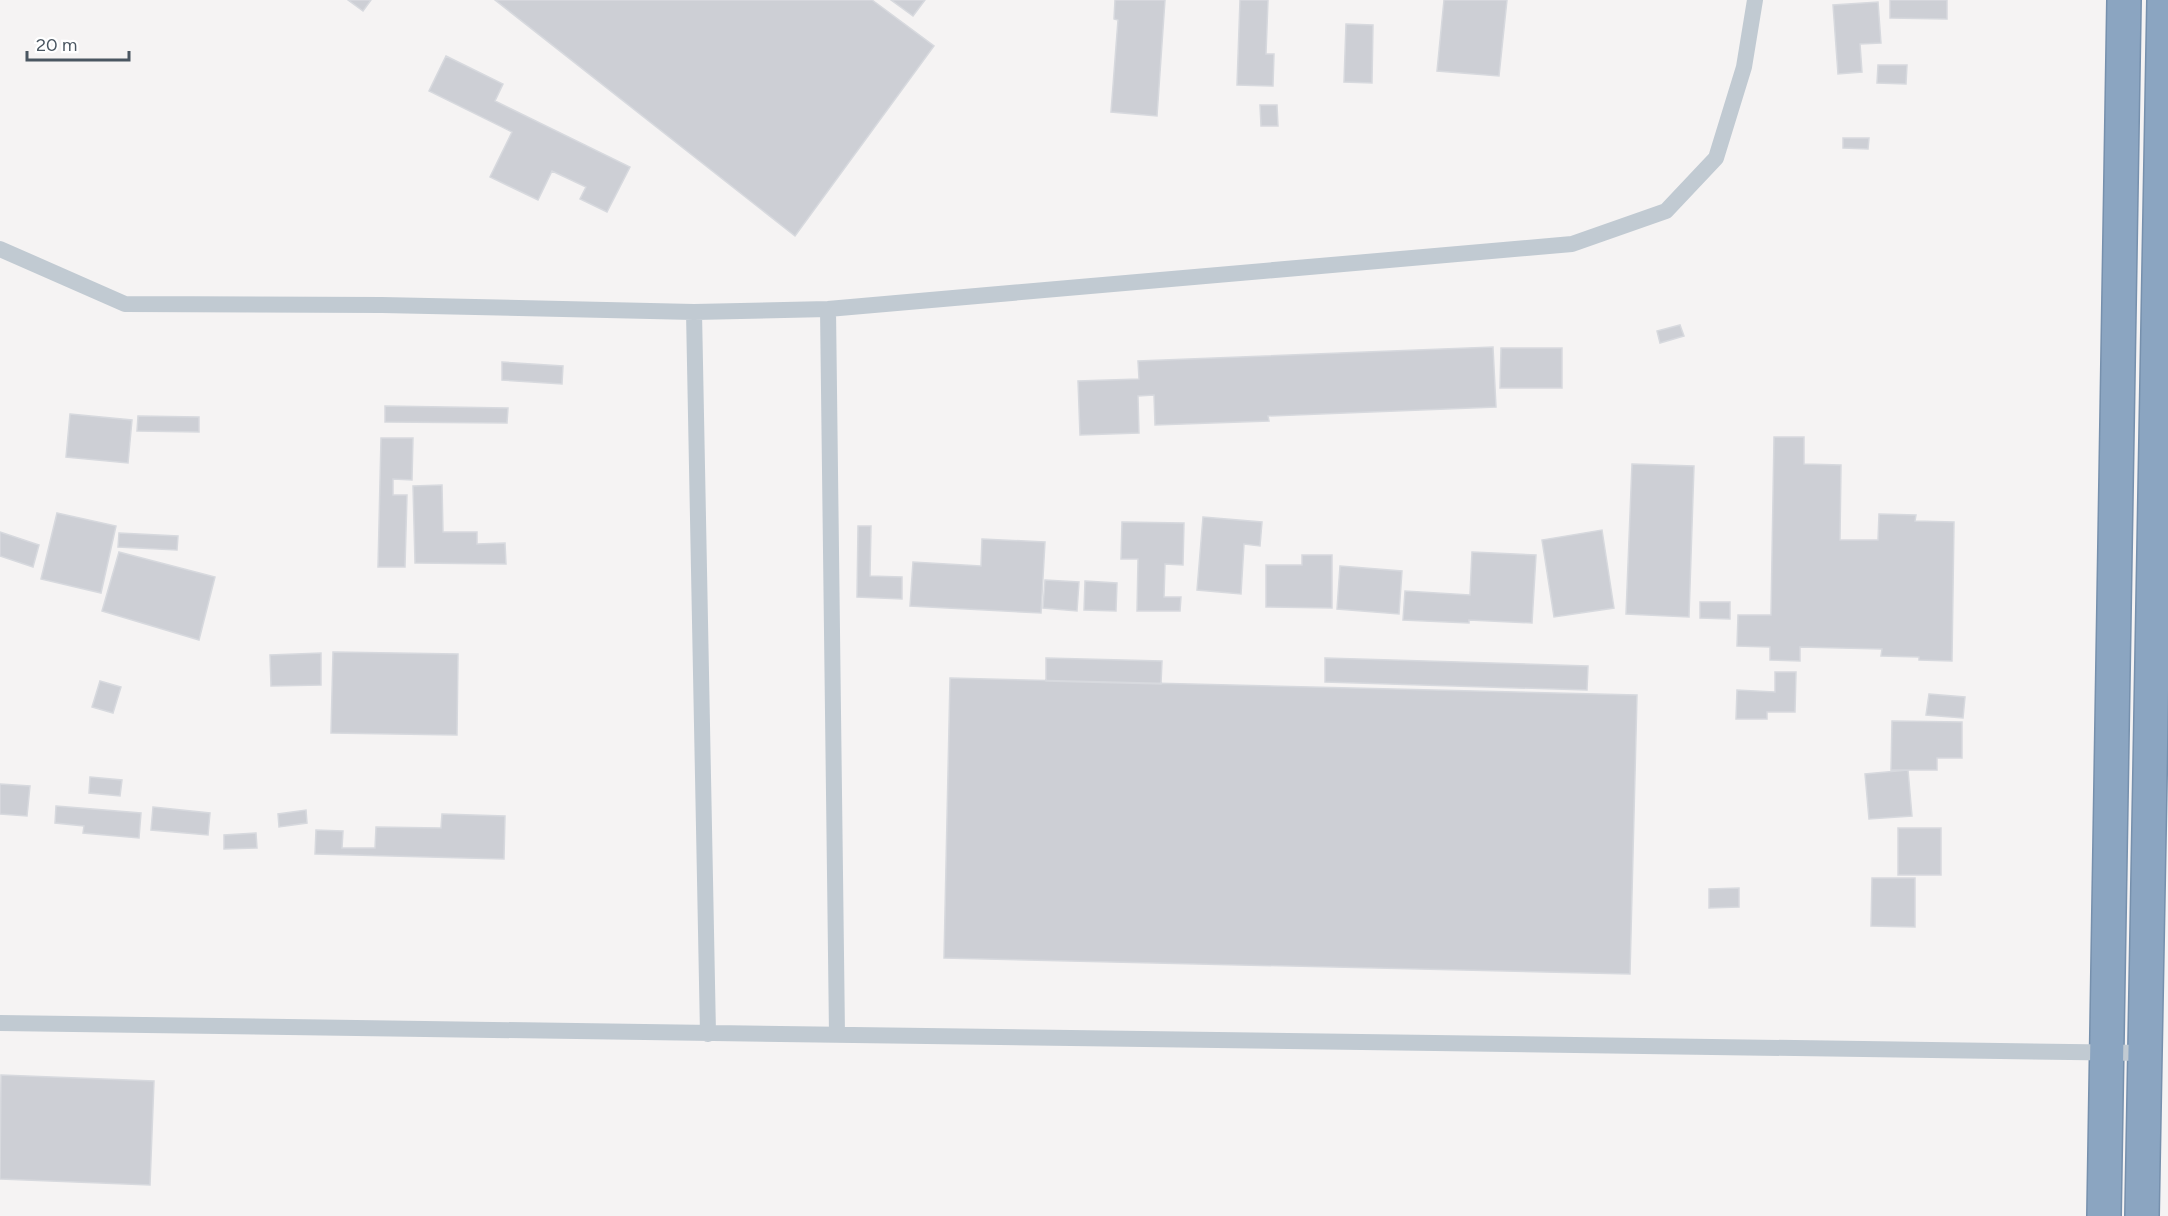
<svg xmlns="http://www.w3.org/2000/svg" width="2168" height="1216" font-family="Figtree,sans-serif">
<style>
.building{fill:#cdcfd5;stroke:#d7d9de;stroke-width:1.5}
.lines{fill:none;stroke-linecap:round;stroke-linejoin:round}
.highway-casing{stroke:#7690ad;stroke-width:36}
.lane{stroke:#c1cad2;stroke-width:16}
.highway{stroke:#8ba5c1;stroke-width:33}
</style>
<rect width="100%" height="100%" fill="#f5f3f3"/>
<path class="building" d="M348 0H371L363 11Z
M495 0H872L934 46 795 236Z
M891 0H925L913 16Z
M1115 0H1165L1157 116 1111 112 1118 20 1114 19Z
M1240 0H1268L1266 54H1274L1273 86 1237 85Z
M1444 0H1507L1499 76 1437 71Z
M1890 0H1947V19L1890 18Z
M1878 2 1881 43 1860 44 1862 72 1838 74 1833 5Z
M1346 24 1373 25 1372 83 1344 82Z
M446 56 503 84 495 101 630 167 607 212 580 199 586 187 552 171 538 200 490 177 512 132 429 91Z
M1878 65H1907L1906 84 1877 83Z
M1260 105H1277L1278 126H1261Z
M1843 138H1869L1868 149 1843 148Z
M1680 325 1684 336 1660 343 1657 331Z
M1493 347 1496 407 1268 416 1269 421 1155 425 1154 395 1138 396 1139 433 1080 435 1078 381 1139 379 1138 361Z
M1501 348H1562V388H1500Z
M502 362 563 366 562 384 502 380Z
M385 406 508 408 507 423 385 422Z
M70 414 132 420 128 463 66 457Z
M138 416 199 417V432L137 431Z
M1774 437H1804V464L1841 465 1840 540H1878L1879 514 1916 515 1915 521 1954 522 1952 661 1919 660V657L1881 656 1882 649 1800 647V661L1770 660V647L1737 646 1738 615H1771Z
M381 438H413L412 480 393 479V495H407L405 567H378Z
M1632 464 1694 466 1689 617 1626 614Z
M442 485 443 532H477V544L505 543 506 564 415 563 413 486Z
M57 513 116 526 101 593 41 579Z
M1203 517 1262 522 1260 546 1244 544 1241 594 1197 590Z
M1122 522 1184 523 1183 565 1165 564 1164 597H1181L1180 611H1137L1138 559H1121Z
M858 526H871L870 576 902 577V599L857 597Z
M1602 530 1614 608 1554 617 1542 540Z
M0 532 39 545 33 567 0 556Z
M119 533 178 536 177 550 118 547Z
M982 539 1045 542 1041 613 910 606 913 562 981 566Z
M119 552 215 577 199 640 102 611Z
M1472 552 1536 555 1532 623 1469 620V623L1403 620 1405 591 1470 595Z
M1302 555H1332V608L1266 607V565H1302Z
M1340 566 1402 571 1399 614 1337 609Z
M1045 580 1079 582 1077 611 1043 608Z
M1085 581 1117 583 1116 611 1084 610Z
M1700 602H1730V619L1700 618Z
M333 652 458 654 457 735 331 733Z
M321 653V685L271 686 270 655Z
M1046 658 1162 661 1161 684 1046 681Z
M1325 658 1588 666 1587 690 1325 682Z
M1775 672H1796L1795 712H1767V719H1736L1737 690 1775 692Z
M950 678 1637 695 1630 974 944 958Z
M100 681 121 687 113 713 92 707Z
M1929 694 1965 697 1963 718 1926 715Z
M1892 721 1962 722V758H1937V770H1891Z
M1908 770 1912 816 1869 819 1865 774Z
M90 777 122 780 120 796 89 793Z
M0 784 30 786 27 816 0 814Z
M56 806 141 813 139 838 83 833 84 826 55 823Z
M153 807 210 813 208 835 151 830Z
M306 810 307 823 279 827 278 814Z
M442 814 505 816 504 859 315 854 316 830 343 831 342 848H375L376 827 441 828Z
M1898 828H1941V875H1898Z
M256 833 257 848 224 849V835Z
M1872 878H1915V927L1871 926Z
M1739 888V907L1709 908V889Z
M1 1075 154 1081 150 1185 0 1179Z"/>
<g class="lines">
<g class="highway-casing">
<path id="highway" d="M2104 1216 2124 0
M2142 1216 2164 0"/>
</g>
<path class="lane" d="M0 249 125 304 382 305 694 312 828 309 1572 244 1666 211 1716 158 1744 67 1755 0
M828 309 837 1035
M694 312 708 1034
M0 1023 2145 1053"/>
<use href="#highway" class="highway"/>
</g>
<path d="M27 51v9h102v-9" fill="none" stroke="#4a5661" stroke-width="3"/>
<text x="36" y="51" font-size="18" fill="#4a5661" stroke="#ffffff" stroke-width="4.5" paint-order="stroke">20 m</text>
</svg>
